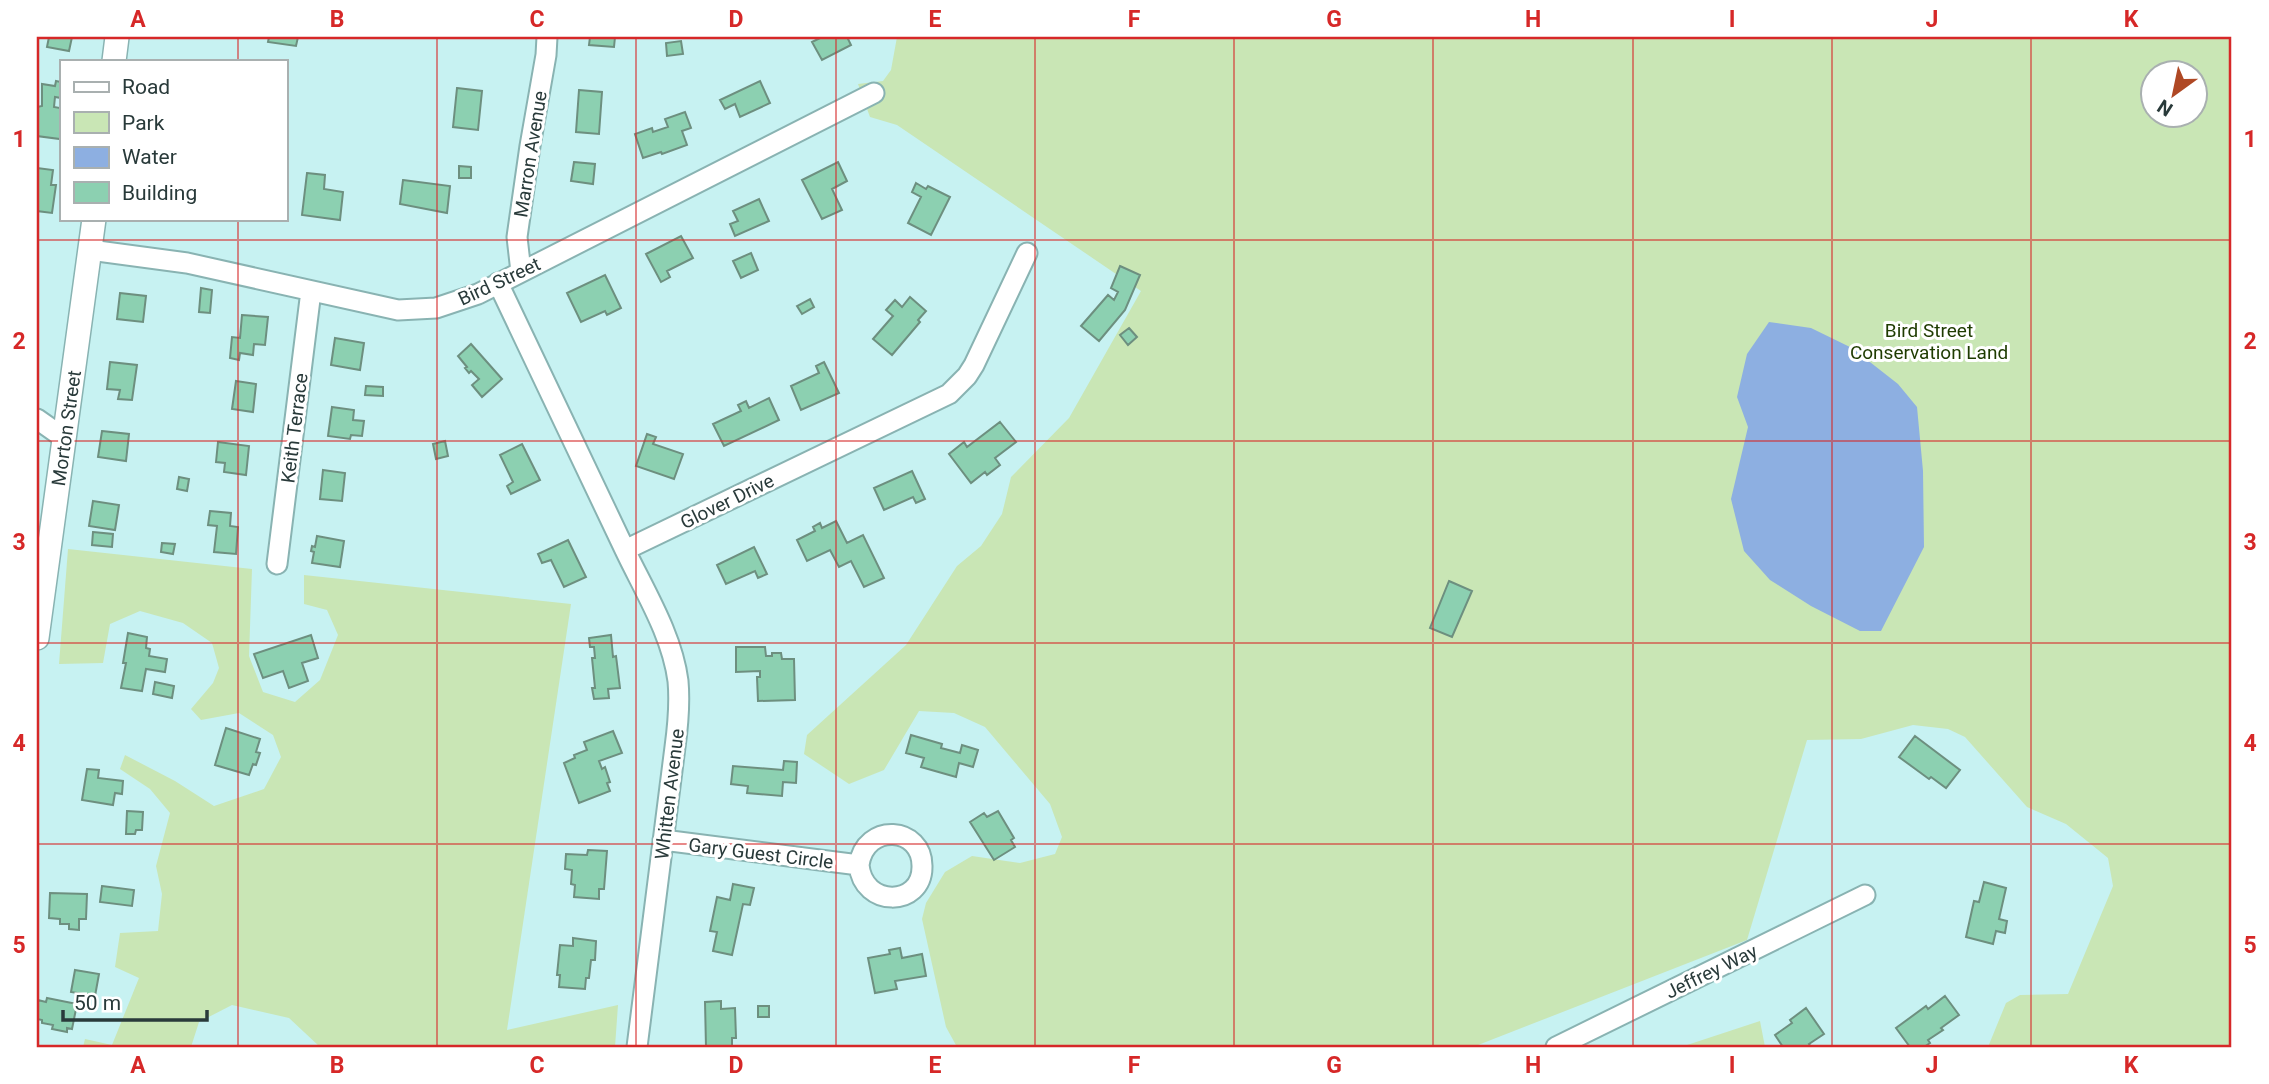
<svg xmlns="http://www.w3.org/2000/svg" width="2269" height="1084" font-family="Roboto,sans-serif">
<style>
.green{fill:#c9e6b5;fill-rule:evenodd}
.water{fill:#8dafe1}
.building{fill:#8cd0b1;stroke:#6d8f7f;stroke-width:2}
.lines{fill:none;stroke-linecap:round;stroke-linejoin:round}
.minor-casing{stroke:#89b3b2;stroke-width:23}
.tertiary-casing{stroke:#89b3b2;stroke-width:26}
.minor{stroke:#fff;stroke-width:19}
.tertiary{stroke:#fff;stroke-width:23}
.grid{fill:none;stroke:#d62828;stroke-width:2;stroke-opacity:0.55}
.labels{text-anchor:middle;stroke-width:6;stroke-linejoin:round;paint-order:stroke}
.street-label{font-size:19px;fill:#293a3a;stroke:#fff}
.park-label{font-size:19px;fill:#1e3b00;stroke:#fff}
.neatline{fill:none;stroke:#d62828;stroke-width:2.5}
.grid-label{font-size:23px;text-anchor:middle;font-weight:bold;fill:#d62828}
</style>
<rect width="100%" height="100%" fill="#c7f2f2"/>
<path class="green" d="M897 37H2232V1047H1988L2006 1003 2020 995 2068 994 2113 886 2108 858 2066 824 2027 807 1965 737 1948 729 1913 725 1861 739 1807 740 1747 940 1473 1047H957L946 1027 922 919 926 903 945 872 972 856 1020 863 1055 854 1062 837 1050 804 985 727 954 713 919 711 884 770 849 784 804 754 807 735 906 645 957 566 981 546 1002 514 1011 477 1069 418 1141 291 897 125 870 117 858 84 883 81 891 70ZM2154 74H2196V116H2154Z
M68 549 252 569 249 656 263 692 295 702 320 680 338 635 327 610 304 604V575L571 604 507 1030 618 1005 615 1047H320L289 1018 232 1005 199 1022 191 1047H83L85 1039 112 1045 139 978 115 967 120 933 158 931 162 894 156 866 170 813 150 789 120 769 125 755 175 781 214 806 264 789 281 757 273 735 239 713 201 720 191 709 213 683 219 668 212 643 183 623 140 611 110 624 103 663 59 664Z
M1760 1021 1765 1047H1681Z"/>
<path class="water" d="M1769 322 1811 328 1852 348 1898 384 1917 407 1923 471 1924 547 1881 631H1860L1811 606 1770 580 1744 551 1731 499 1748 427 1737 397 1747 354Z"/>
<path class="building" d="M49 37H72L69 51 47 47Z
M269 37H298L296 46 268 42Z
M590 37H615L614 47 589 45Z
M822 37H852L848 39 851 45 822 60 812 42Z
M681 41 683 54 667 56 666 43Z
M56 81 61 82V98L55 97 54 107 60 108V139L37 136V107L42 106V84L55 86Z
M760 81 770 103 740 117 735 104 725 109 720 100Z
M457 88 482 91 478 130 453 127Z
M579 90 602 92 599 134 576 132Z
M685 112 691 128 682 131 687 145 662 154 661 152 643 158 635 134 652 128 653 132 668 127 665 119Z
M574 162 595 164 593 184 571 181Z
M838 162 847 181 832 189 842 210 822 219 802 180Z
M459 166 471 167V178H459Z
M37 168 53 170 51 185H56L52 213 37 211Z
M307 173 325 175 324 189 343 192 340 220 302 215Z
M403 180 450 186 447 213 400 204Z
M916 183 926 189 928 186 950 197 931 235 908 223 921 197 912 192Z
M759 199 769 221 735 236 730 224 738 221 733 211Z
M681 236 693 258 667 271 670 277 661 282 646 254Z
M751 253 758 270 741 278 733 261Z
M1120 266 1140 275 1125 310 1099 341 1081 326 1108 295 1114 300 1118 292 1111 288Z
M605 275 621 308 607 315 605 311 581 322 567 293Z
M201 288 212 290 210 313 199 312Z
M120 293 146 296 143 322 117 319Z
M910 297 926 311 918 320 920 322 892 355 873 339 893 316 886 310 895 300 902 307Z
M810 299 814 307 802 314 797 306Z
M242 315 268 317 265 345 254 344 253 355 240 353 239 360 230 358 232 337 240 338Z
M1129 328 1137 337 1128 345 1120 335Z
M335 338 364 343 360 370 331 365Z
M471 344 502 379 482 397 472 385 479 379 471 371 469 373 465 368 467 367 458 356Z
M110 362 137 365 132 400 118 399 120 390 107 389Z
M824 362 839 393 801 410 791 386 819 373 816 366Z
M236 381 256 384 253 412 232 409Z
M366 386 383 387V396L365 395Z
M769 398 779 420 724 446 713 424 741 411 738 405 746 401 749 408Z
M332 407 354 410 353 420 364 421 362 436 351 435 350 439 328 436Z
M1000 422 1016 442 995 458 1000 465 987 475 985 472 971 483 949 454 964 442 967 447Z
M102 431 129 434 126 461 98 457Z
M647 434 656 437 653 444 683 454 674 479 636 466Z
M445 441 448 456 436 459 433 444Z
M218 442 249 446 246 475 224 472 225 463 216 462Z
M522 444 540 480 511 494 507 486 513 482 500 455Z
M323 470 345 473 342 501 320 499Z
M912 471 925 499 916 503 913 497 884 510 874 488Z
M179 477 189 479 187 491 177 489Z
M93 501 119 505 115 530 89 526Z
M210 511 231 513 230 526 238 527 236 554 214 552 217 526 208 525Z
M836 521 847 543 863 535 884 578 864 587 851 561 839 567 830 550 807 561 797 540 815 531 813 527 820 523 822 528Z
M93 532 113 534 112 547 92 545Z
M317 536 344 541 340 567 312 563 314 552 311 551 312 546 315 547Z
M568 540 586 577 564 587 551 560 542 563 538 554Z
M162 543 175 544 173 554 161 552Z
M754 547 767 574 758 578 755 571 726 584 717 565Z
M1449 581 1472 591 1452 637 1430 628Z
M128 633 147 637 146 648 150 649 149 656 167 659 165 672 146 669 142 691 121 688 126 663H123Z
M311 635 318 658 302 663 308 681 289 688 283 671 263 678 254 654Z
M611 635 613 657 616 656 620 688 608 689 609 698 594 699 592 688H595L592 658H595L594 647H590L589 638Z
M736 647H765L766 656H772V653H781L782 659H794L795 700 758 701 757 677H760V671L736 672Z
M155 682 174 686 172 698 153 694Z
M226 728 260 739 256 752 260 753 256 765 253 764 249 775 215 765Z
M613 731 622 753 599 761 602 769 605 767 610 782 607 783 610 791 579 803 564 763 575 758 574 755 587 750 584 742Z
M911 735 942 744 941 748 960 753 962 745 978 750 973 767 959 763 956 777 921 767 924 758 906 753Z
M1915 736 1960 770 1946 788 1931 777 1929 779 1899 757Z
M784 761 797 762 796 783 783 782 782 796 747 793 748 786 731 784 733 766 783 770Z
M87 769 99 770 98 778 123 781 122 794 115 793 113 805 82 800Z
M127 811 143 812 142 830H136L135 834H126Z
M998 811 1014 838 1011 840 1015 847 994 860 970 822 984 813 987 817Z
M588 850 607 851 604 889H599V899L574 897 575 885 571 884 572 870 565 869 566 854 587 855Z
M1984 882 2006 888 1999 919 2007 921 2005 933 1996 931 1993 944 1966 937 1974 901 1979 902Z
M733 884 754 888 750 905 743 904 732 955 713 951 717 932 710 931 717 897 730 900Z
M102 886 134 890 132 906 100 902Z
M50 893 87 894 86 919H79V930L69 929V924H60V919L49 918Z
M573 938 596 941 595 960H591L589 978H586L585 989 559 987 560 975H557L560 945 573 946Z
M900 948 902 958 922 954 926 976 895 981 897 989 875 993 868 958 890 954 889 950Z
M75 970 99 974 95 996 71 992Z
M1945 996 1959 1015 1941 1028 1943 1030 1928 1040 1930 1043 1924 1047H1910L1896 1028 1926 1006 1928 1009Z
M47 998 77 1004 72 1029 67 1028V1032L52 1029 53 1025 42 1023V1020L37 1019 38 1000 46 1002Z
M721 1001V1009L735 1008 736 1038H732V1047H706L705 1002Z
M758 1006H769V1017H758Z
M1806 1008 1824 1034 1809 1044 1811 1047H1783L1775 1035 1792 1023 1790 1020Z"/>
<g class="lines">
<g class="minor-casing">
<path id="minor" d="M90 250 187 263 398 310 436 308 478 294 874 93
M521 272 517 237 530 146 546 55 547 37
M498 283 625 550 949 394 967 376 974 365 1027 253
M37 419 64 438
M625 550C645 592 672 635 678 681 680 703 678 725 675 747L637 1047
M277 564 311 291
M663 840 859 865C863 908 922 907 922 867 923 826 865 822 859 865
M1556 1047 1865 895"/>
</g>
<g class="tertiary-casing">
<path id="tertiary" d="M114 61 117 37
M37 638 94 219"/>
</g>
<use href="#minor" class="minor"/>
<use href="#tertiary" class="tertiary"/>
</g>
<path class="grid" d="M238 37V61M437 37V1047M636 37V1047M836 37V1047M1035 37V1047M1234 37V1047M1433 37V1047M1633 37V1047M1832 37V1047M2031 37V1047M238 219V1047M37 240H2232M37 441H2232M37 643H2232M37 844H2232"/>
<g class="labels">
<g class="street-label">
<text transform="translate(530 154) rotate(-81)" y="7">Marron Avenue</text>
<text transform="translate(499 281) rotate(-25)" y="7">Bird Street</text>
<text transform="translate(66 428) rotate(-82)" y="7">Morton Street</text>
<text transform="translate(294 428) rotate(-83)" y="7">Keith Terrace</text>
<text transform="translate(727 501) rotate(-26)" y="7">Glover Drive</text>
<text transform="translate(669 794) rotate(-83)" y="7">Whitten Avenue</text>
<text transform="translate(761 853) rotate(7)" y="7">Gary Guest Circle</text>
<text transform="translate(1711 971) rotate(-26)" y="7">Jeffrey Way</text>
</g>
<g class="park-label">
<text x="1929" y="337">Bird Street<tspan x="1929" dy="22">Conservation Land</tspan></text>
</g>
</g>
<rect width="2269" height="1084" fill="none" stroke="#ffffff" stroke-width="77"/>
<rect x="60" y="60" width="228" height="161" fill="#ffffff" stroke="#a9b0b0" stroke-width="2"/>
<rect x="74" y="82" width="35" height="10" fill="#ffffff" stroke="#a9b0b0" stroke-width="2"/>
<text x="122" y="94" font-size="21" fill="#293a3a">Road</text>
<rect x="74" y="112" width="35" height="21" fill="#c9e6b5" stroke="#a9b0b0" stroke-width="2"/>
<text x="122" y="130" font-size="21" fill="#293a3a">Park</text>
<rect x="74" y="147" width="35" height="21" fill="#8dafe1" stroke="#a9b0b0" stroke-width="2"/>
<text x="122" y="164" font-size="21" fill="#293a3a">Water</text>
<rect x="74" y="182" width="35" height="21" fill="#8cd0b1" stroke="#a9b0b0" stroke-width="2"/>
<text x="122" y="200" font-size="21" fill="#293a3a">Building</text>
<g transform="translate(2174 94) rotate(213)"><circle r="33" fill="#ffffff" stroke="#a9b0b0" stroke-width="2"/>
<path d="M0-5L12 26L0 18L-12 26Z" fill="#af4824"/>
<text y="-10" font-size="19" font-weight="bold" text-anchor="middle" fill="#293a3a">N</text>
</g>
<path d="M63 1010v10h144v-10" fill="none" stroke="#293a3a" stroke-width="3.5"/>
<text x="74" y="1010" font-size="21" fill="#293a3a" stroke="#ffffff" stroke-width="5" paint-order="stroke">50 m</text>
<rect x="38" y="38" width="2192" height="1008" class="neatline"/>
<g class="grid-label">
<text x="138" y="27">A</text>
<text x="337" y="27">B</text>
<text x="537" y="27">C</text>
<text x="736" y="27">D</text>
<text x="935" y="27">E</text>
<text x="1134" y="27">F</text>
<text x="1334" y="27">G</text>
<text x="1533" y="27">H</text>
<text x="1732" y="27">I</text>
<text x="1932" y="27">J</text>
<text x="2131" y="27">K</text>
<text x="19" y="147">1</text>
<text x="2250" y="147">1</text>
<text x="19" y="349">2</text>
<text x="2250" y="349">2</text>
<text x="19" y="550">3</text>
<text x="2250" y="550">3</text>
<text x="19" y="751">4</text>
<text x="2250" y="751">4</text>
<text x="19" y="953">5</text>
<text x="2250" y="953">5</text>
<text x="138" y="1073">A</text>
<text x="337" y="1073">B</text>
<text x="537" y="1073">C</text>
<text x="736" y="1073">D</text>
<text x="935" y="1073">E</text>
<text x="1134" y="1073">F</text>
<text x="1334" y="1073">G</text>
<text x="1533" y="1073">H</text>
<text x="1732" y="1073">I</text>
<text x="1932" y="1073">J</text>
<text x="2131" y="1073">K</text>
</g>
</svg>
